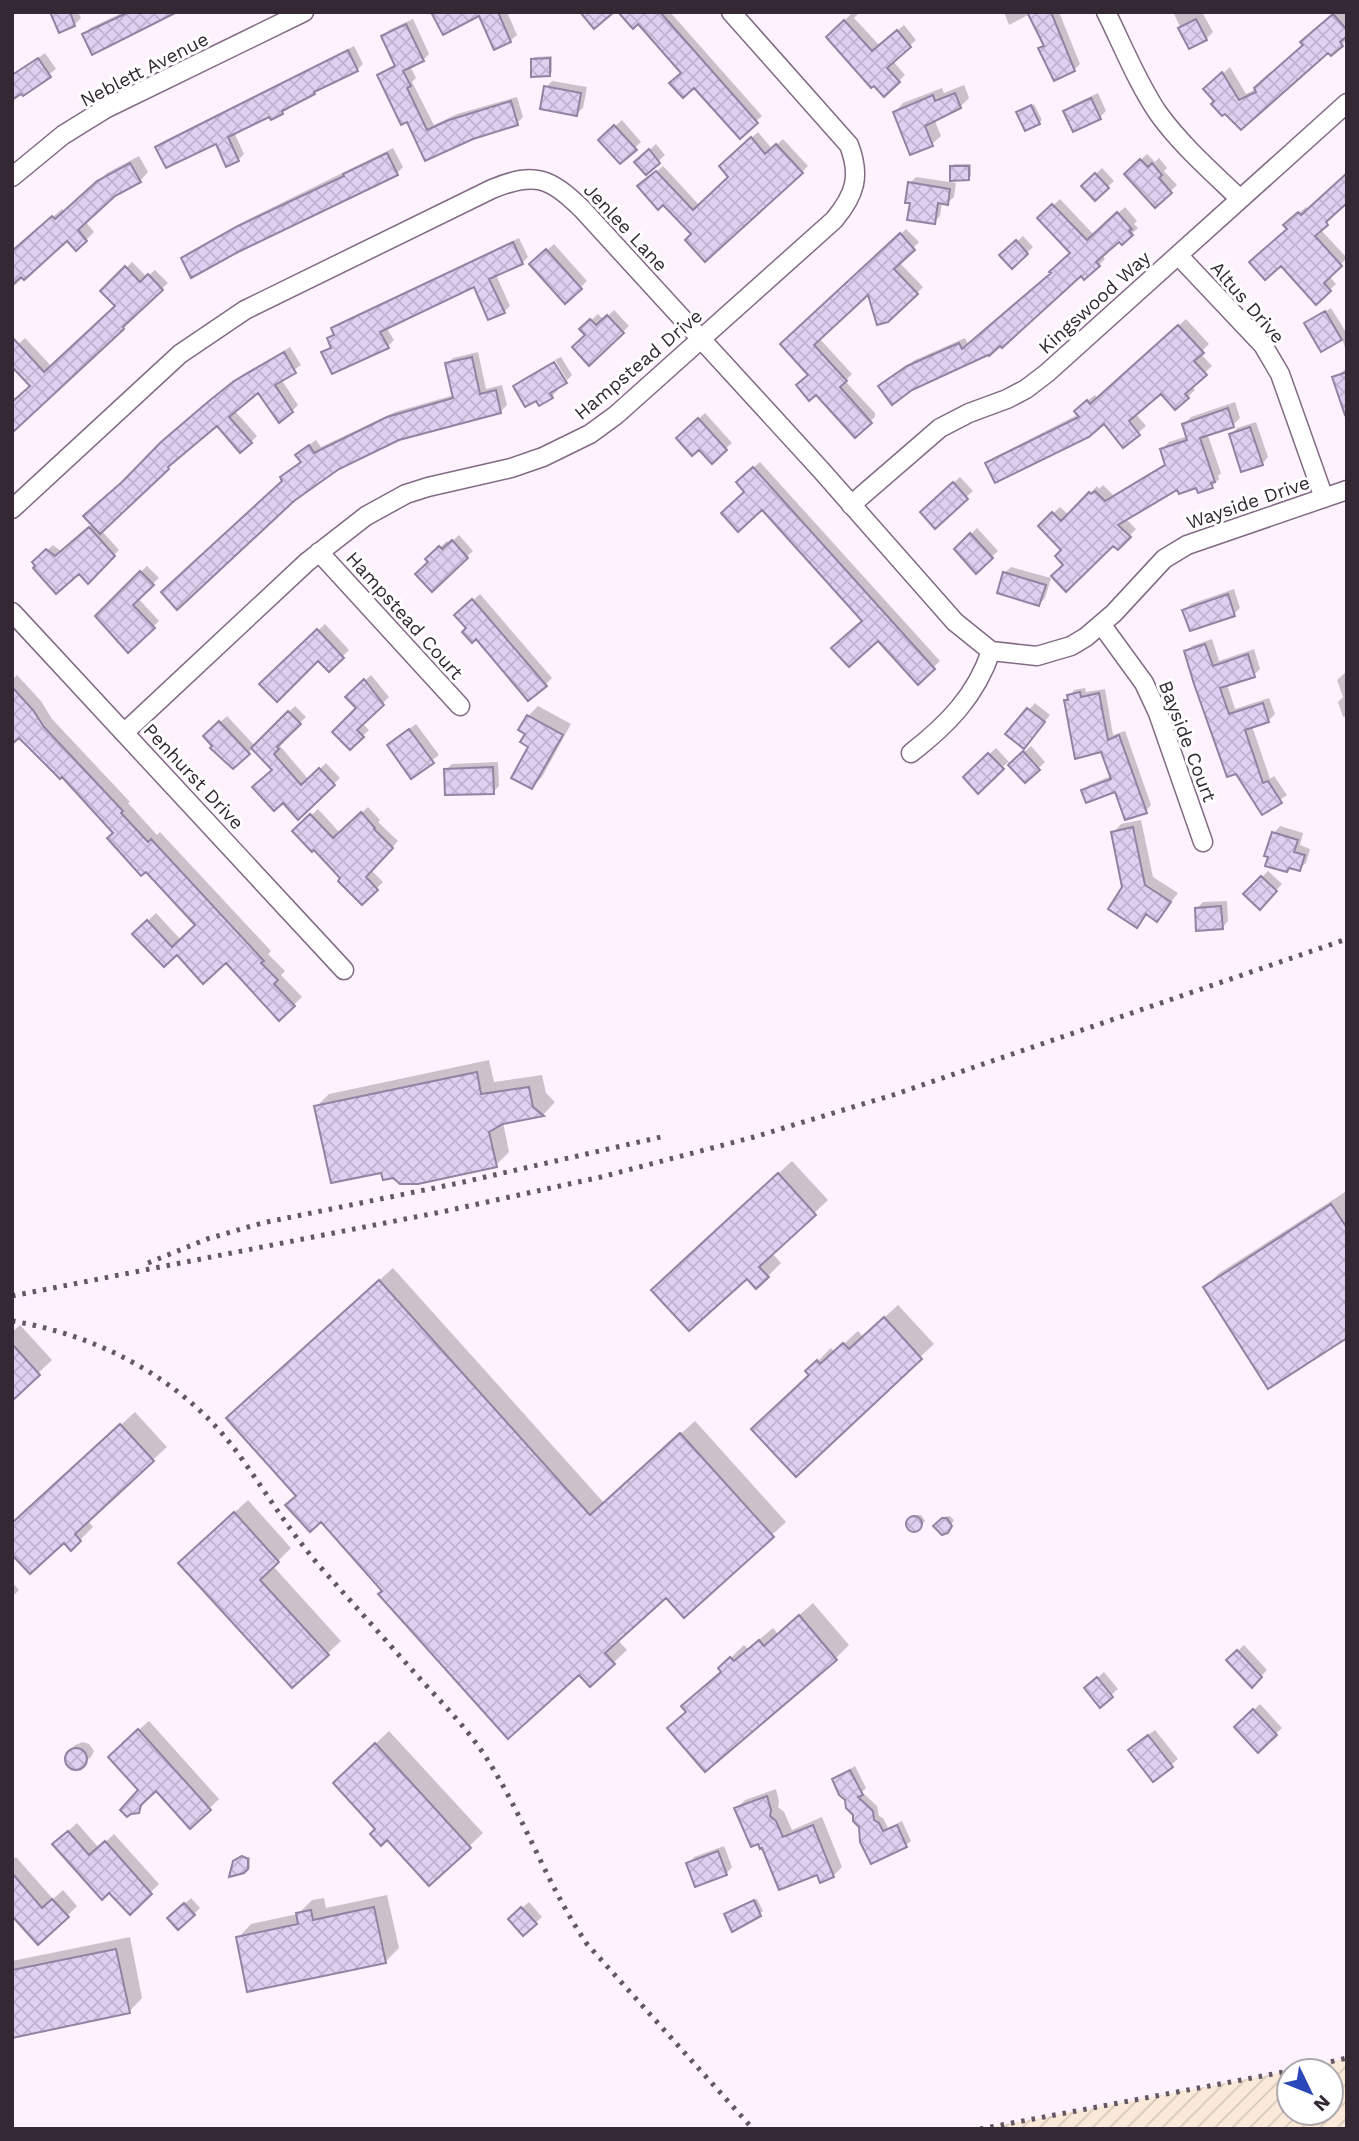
<svg xmlns="http://www.w3.org/2000/svg" width="1359" height="2141" font-family="'Work Sans',sans-serif">
<style>
.industrial{fill:url(#industrial-furrows)}
.shadow{fill:#0003}
.building{fill:url(#building-cross-hatch);stroke:#9283a2;stroke-width:2}
.lines{fill:none;stroke-linecap:round;stroke-linejoin:round}
.street-casing{stroke:#826a84;stroke-width:21}
.street{stroke:#fff;stroke-width:18}
.rail{stroke:#625763;stroke-width:5;stroke-dasharray:3.5 7;stroke-linecap:butt}
.labels{text-anchor:middle;stroke-width:6;stroke-linejoin:round;paint-order:stroke}
.street-label{font-size:19px;fill:#332834;stroke:#fff}
</style>
<defs>
<pattern id="industrial-furrows" width="10" height="10" patternUnits="userSpaceOnUse" patternTransform="scale(1.75)"><rect width="10" height="10" fill="#fae9d8"/><path d="M-1 1l2-2M0 10L10 0M9 11l2-2" fill="none" stroke="#d7c8ba"/></pattern>
<pattern id="building-cross-hatch" width="8" height="8" patternUnits="userSpaceOnUse" patternTransform="scale(1.75)"><rect width="8" height="8" fill="#dfcff1"/><path d="M0 0l8 8M0 8l8-8" fill="none" stroke="#c0b2cf"/></pattern>
</defs>
<rect width="100%" height="100%" fill="#fdf2fe"/>
<path class="industrial" d="M1347 2058V2129H980L1289 2071V2113H1331V2071H1290Z"/>
<path class="shadow" d="M56 12H78L81 18 75 24 59 30Z
M124 12H166L84 34 90 28Z
M433 12H507L517 35 510 41 480 14Z
M620 12H670L762 116 756 121 683 73 638 21Z
M853 12H860L854 18 880 46 904 25 916 40 893 61 905 75 884 95 828 37Z
M1004 12H1059L1080 64 1074 70 1040 49 1045 44 1030 14 1009 25Z
M1173 12H1202L1213 32 1206 39 1190 47Z
M1336 12H1347V40L1331 54 1328 50 1241 128 1206 89 1230 67 1246 94 1256 89 1305 45 1310 35Z
M413 19 429 54 423 60 410 66 416 78 412 82 434 125 457 114 517 97 523 117 517 123 472 137 426 159 408 120 379 76 396 64 383 37 389 30Z
M354 46 363 64 357 70 320 87 282 113 270 115 234 132 244 154 238 160 217 141 158 147 164 141Z
M45 53 56 69 28 90 19 72Z
M552 56V72L550 74 532 59 535 57Z
M552 81 587 87 583 108 576 114 546 87Z
M964 85 969 98 960 107 935 121 941 136 932 144 895 112 903 103 942 88 944 93Z
M1098 93 1106 111 1100 117 1066 111 1072 105Z
M1034 104 1042 120 1039 123 1021 110Z
M622 120 641 142 620 162 600 140Z
M758 132 772 149 783 139 808 166 802 172 694 234 646 180 663 166 700 206 730 177 727 160Z
M656 144 665 155 646 173 643 156Z
M393 148 403 167 397 173 183 258 189 252 247 220Z
M1147 154 1155 162 1159 158 1167 168 1164 171 1177 185 1155 206 1126 174Z
M139 156 148 172 140 181 114 195 85 221 94 232 86 240 67 238 12 288V253L62 209 64 212 107 173Z
M954 164H971V176L969 179 952 167Z
M1102 168 1114 181 1095 198 1083 186Z
M916 177 956 183 954 197 947 203 942 202 940 216 934 222 912 202 910 183Z
M1060 199 1094 235 1125 207 1137 221 1134 224 1138 228 1122 243 1119 239 1102 255 1105 259 1099 265 1081 273 1002 345 887 380 915 360 965 338 968 344 1053 273 1072 253 1040 218Z
M1306 207 1308 210 1333 217 1320 229 1347 258 1329 276 1336 284 1316 303 1289 228 1292 219Z
M906 229 919 242 899 262 923 287 917 293 869 292 819 338 852 374 845 381 875 413V417L856 435 810 375 782 344Z
M1023 236 1033 247 1012 267 1002 256Z
M519 238 528 257 522 263 496 275 510 306 504 312 475 285 386 327 394 340 388 346 324 352 332 345 329 339 335 333 333 329 339 323Z
M554 244 587 281 565 302 532 264Z
M132 262 147 277 155 270 168 283 12 431V395L17 400 32 386 12 350 25 338 52 367 117 306 103 291Z
M1331 308 1347 334V354L1342 338 1322 349 1306 324Z
M614 310 629 326 589 364 587 335 582 329 598 314 604 320Z
M1186 319 1209 344 1200 353 1212 366 1191 386 1195 390 1176 408 1161 391 1135 413 1146 426 1124 445 1104 421 988 464 995 457 1079 414 1083 404 1095 395 1098 399Z
M290 347 301 365 281 379 298 405 292 411 279 420 258 390 234 410 257 436 251 442 217 423 101 530 119 550 88 582 79 571 37 566 34 562 53 545 62 552 93 524 129 477 169 436 242 375Z
M478 352 486 389 502 385 507 405 501 411 398 439 284 480 282 477 302 461 304 449 316 440 321 447 395 412 454 395 447 364 453 358Z
M561 357 572 375 567 380 555 360Z
M552 362 564 382 556 387 558 390 552 396 515 386 521 380Z
M1347 368V416L1334 378Z
M1235 402 1240 418 1233 425 1207 433 1221 473 1218 476 1219 479 1212 486 1178 487 1125 518 1136 529 1118 548 1113 544 1065 564 1064 550 1040 526 1060 507 1069 515 1097 486 1099 489 1103 485 1113 495 1166 463 1162 449 1169 442 1188 436 1184 424 1191 417Z
M705 413 732 443 712 461 699 447 678 438Z
M1256 422 1268 457 1262 464 1231 435 1237 428Z
M760 462 940 661 918 682 746 491 744 476Z
M960 477 973 491 935 526 928 505Z
M977 528 998 551 976 571 956 549Z
M459 535 473 551 432 589 430 562 434 553 447 541 449 544Z
M147 566 159 578 138 598 159 621 128 651V584Z
M1011 567 1051 578 1045 598 1039 604 1004 573Z
M1234 589 1240 608 1234 614 1184 610 1191 604Z
M480 594 552 678 546 684 457 615Z
M325 624 349 650 329 670 318 658 262 684Z
M1212 639 1219 661 1254 649 1260 669 1254 675 1227 684 1235 709 1269 698 1275 714 1268 721 1252 726 1270 779 1274 776 1287 795 1263 812 1186 652 1192 646Z
M1347 671V716L1343 717 1338 702 1343 697 1337 680Z
M17 675 41 701 52 719 130 802 128 803 157 835 160 832 271 951 268 954 285 971 281 975 302 997 279 1019 226 961 177 953 134 934 156 913 181 940 197 925 62 775 19 735 12 733V680Z
M371 675 389 697 362 723 369 730 350 748 358 708 347 697Z
M1085 688 1086 692 1105 689 1113 735 1125 731 1151 805 1146 811 1116 790H1083L1089 785 1111 776 1102 749 1066 701 1074 690Z
M1035 703 1050 715 1030 740 1008 734Z
M295 706 306 717 282 740 284 742 280 746 309 780 326 763 340 778 298 817 274 770 253 748 236 764 205 736 227 716 255 746Z
M538 706 571 724 542 777 532 787 528 716Z
M416 724 439 755 411 776 395 739Z
M1031 746 1045 762 1025 781 1008 762 978 791 965 777 996 748 1011 764Z
M498 762 499 786 493 792 446 770 452 764Z
M368 807 380 820 378 822 398 841 371 870 383 882 362 903 343 878 295 831 318 809 340 833Z
M1141 820 1153 877 1178 893 1157 920 1148 913 1137 926 1124 887 1113 833 1121 824Z
M1280 826 1303 833 1300 845 1310 849 1306 863 1299 869 1274 833Z
M1268 871 1282 884 1260 907 1246 894Z
M1227 901 1228 921 1222 928 1196 909 1203 902Z
M489 1060 494 1082 542 1075 546 1093 555 1102 543 1115 503 1122 509 1152 496 1165 382 1171 316 1107 329 1094Z
M792 1161 828 1200 772 1253 781 1263 768 1276H667Z
M1345 1192 1347 1336 1205 1287 1218 1274Z
M393 1268 604 1503 695 1421 786 1522 684 1615 666 1596 617 1639 627 1650 613 1663 579 1673 384 1591 298 1495 241 1404Z
M898 1305 934 1344 796 1474 811 1375 808 1371 831 1348 835 1352 858 1331 863 1337Z
M20 1325 52 1360 12 1398V1332Z
M135 1412 167 1447 87 1520 93 1527 80 1540 71 1548 64 1541 12 1524Z
M248 1500 291 1548 273 1566 341 1641 327 1654 194 1550Z
M912 1515H921L925 1521 917 1530 907 1526Z
M950 1516 954 1520 950 1527 935 1526 944 1517Z
M12 1582 19 1590 12 1597Z
M813 1603 849 1645 836 1658 687 1711 683 1706 722 1671 720 1668 744 1645 748 1649 773 1628 778 1634Z
M1244 1645 1267 1670 1252 1686 1228 1660Z
M1104 1672 1118 1689 1100 1705 1093 1682Z
M1260 1704 1282 1728 1258 1750 1237 1727Z
M149 1721 219 1799 191 1826 156 1789 138 1811 140 1790 119 1747Z
M1155 1730 1178 1759 1153 1780 1136 1744Z
M389 1731 483 1833 430 1884 378 1829 348 1770Z
M83 1742 89 1744 94 1751 91 1757 75 1769 69 1767 66 1759 68 1752 75 1745Z
M855 1766 866 1788 862 1792 877 1806 879 1816 883 1818 888 1828 902 1821 911 1841 906 1845 872 1862 861 1826 834 1780Z
M776 1789 779 1801 778 1807 784 1812 792 1830 822 1817 842 1867 833 1876 818 1873 763 1846 736 1809 745 1800Z
M77 1823 99 1848 114 1834 159 1884 130 1913 63 1836Z
M724 1846 732 1867 726 1874 688 1864 694 1857Z
M240 1856 250 1857V1868L231 1875 234 1863Z
M16 1857 53 1899 63 1890 77 1906 67 1916 12 1913V1860Z
M387 1895 399 1948 385 1962 238 1938 251 1924 298 1914 312 1900 324 1898 326 1908Z
M191 1898 200 1908 194 1914 170 1918Z
M757 1899 763 1911 747 1921 726 1914Z
M529 1902 542 1917 523 1934 516 1913Z
M130 1937 142 1998 129 2012 12 2036V1961Z"/>
<path class="building" d="M50 12H70L75 26 59 33Z
M129 12H177L92 55 82 34Z
M431 12H498L511 42 494 50 479 16 443 35Z
M580 12H614L594 29Z
M618 12H660L758 123 740 139 694 88 683 98 669 83 681 73 638 24 633 29Z
M1027 12H1051L1075 71 1054 81 1038 48 1044 46Z
M1333 14 1347 30V36L1340 42 1343 46 1331 56 1328 53 1241 130 1225 114 1222 116 1211 104 1214 101 1203 89 1222 72 1239 100 1256 92 1254 88 1303 45 1300 42Z
M1196 19 1207 40 1189 49 1178 28Z
M844 20 872 51 897 30 911 47 887 68 900 82 884 97 874 86 871 88 826 37Z
M406 24 424 61 403 71 411 86 407 88 427 130 449 120 511 101 518 125 473 139 425 161 407 122 401 125 377 75 395 66 381 36Z
M348 50 358 71 314 92 315 94 282 111 283 114 271 120 269 117 228 137 239 161 226 167 216 144 166 168 155 147Z
M38 58 51 77 23 96 21 94 12 100V75Z
M550 58V76L531 77V59Z
M544 86 581 93 577 116 540 109Z
M955 93 961 108 925 126 933 146 910 155 893 112 933 95 935 101Z
M1091 98 1101 119 1073 132 1063 111Z
M1031 105 1040 124 1025 131 1016 112Z
M614 125 637 150 620 164 598 140Z
M751 137 765 154 776 144 803 173 705 262 685 240 691 234 663 205 658 210 637 186 656 171 693 210 728 177 719 166Z
M649 149 660 163 646 175 634 162Z
M387 153 398 175 238 252 191 278 181 258 238 226 344 176 343 174Z
M1140 159 1148 167 1152 163 1162 175 1159 178 1172 193 1155 208 1124 174Z
M130 163 141 182 115 196 78 230 87 241 76 251 67 241 24 280 21 277 12 285V251L52 216 55 219 97 181Z
M950 166H969V180L950 181Z
M1095 173 1109 188 1095 201 1081 186Z
M1347 173V203L1326 222 1328 225 1315 236 1342 266 1324 283 1331 291 1316 305 1281 266 1265 280 1249 262 1287 229 1283 225 1298 212 1301 215Z
M908 182 950 189 948 205 938 203 935 224 907 220 910 203H905Z
M1052 204 1087 240 1117 212 1132 229 1129 231 1133 235 1122 245 1119 242 1096 262 1100 266 1084 280 1081 276 1002 348 1000 346 989 356 988 355 912 390 892 405 878 386 907 366 959 343 962 349 1051 273 1049 272 1070 253 1037 218Z
M900 233 915 250 894 269 918 294 888 322 877 325 868 295 814 345 847 381 840 387 872 423 855 438 816 395 809 401 796 385 808 375 780 344Z
M1016 240 1028 254 1012 269 999 255Z
M513 242 523 264 489 279 505 313 488 320 474 287 380 332 389 348 332 374 321 352 331 348 327 338 334 335 331 328Z
M546 249 582 289 565 304 529 264Z
M125 266 140 282 148 274 163 290 123 327 124 329 12 433V402L30 386 12 367V337L44 372 115 306 100 291Z
M1325 311 1342 340 1321 352 1304 323Z
M607 315 624 333 589 366 572 347 585 335 579 329 590 319 596 325Z
M1178 325 1204 353 1194 361 1207 375 1185 394 1189 398 1175 410 1161 394 1129 421 1140 435 1123 448 1104 424 1089 437 995 483 985 463 1079 417 1074 411 1087 400 1090 404Z
M284 352 296 373 275 385 293 412 279 423 258 393 229 417 252 443 240 453 217 426 168 467 169 469 100 534 83 516 122 482 161 442 209 401 234 381Z
M472 357 480 394 496 390 501 413 399 440 339 469 294 501 177 610 161 592 282 481 280 477 301 462 295 455 309 445 314 453 387 417 453 398 445 363Z
M554 362 567 383 550 393 553 398 539 406 536 401 525 407 513 386Z
M1347 372V414L1345 415 1332 377Z
M1228 408 1234 427 1200 438 1215 482 1211 483 1213 488 1198 493 1196 488 1179 494 1177 490 1118 525 1131 537 1118 550 1113 546 1066 592 1051 576 1063 565 1055 556 1061 550 1038 526 1052 512 1061 521 1089 492 1091 494 1095 491 1105 501 1165 465 1160 449 1187 440 1182 424Z
M698 418 727 450 712 464 699 450 692 456 676 438Z
M1250 427 1263 465 1241 472 1229 434Z
M753 467 935 669 918 685 878 641 849 667 831 648 862 621 762 510 738 532 721 513 744 492 736 482Z
M953 482 968 499 935 529 920 512Z
M89 527 115 556 88 584 79 574 56 594 33 568 35 566 32 562 46 549 55 556Z
M970 533 993 558 976 574 954 549Z
M452 540 468 558 432 592 415 574 428 562 425 559 439 546 442 549Z
M140 571 154 585 133 605 155 628 128 653 95 616Z
M1003 572 1046 585 1039 606 997 593Z
M1228 594 1235 616 1190 631 1182 610Z
M472 599 547 686 528 701 476 639 472 643 462 632 466 628 454 615Z
M317 629 344 658 329 672 318 661 277 702 259 684Z
M1205 644 1213 666 1248 654 1255 677 1220 688 1229 714 1263 703 1269 722 1245 730 1263 783 1268 781 1282 803 1262 815 1236 774 1227 777 1194 684 1184 651Z
M364 679 384 705 357 730 364 737 350 750 332 732 356 708 345 697Z
M12 687 33 710 44 727 123 811 121 813 148 842 151 839 264 961 261 963 278 980 274 984 295 1006 279 1021 226 963 203 984 177 955 164 967 132 934 147 920 172 947 195 925 146 872 141 876 107 838 113 833 62 777 60 779 19 738 12 744Z
M1080 692 1081 697 1099 693 1108 740 1119 735 1147 813 1125 820 1115 792 1086 803 1081 790 1111 779 1101 752 1075 759 1064 700H1068L1067 695Z
M1027 708 1045 722 1024 749 1005 734Z
M288 711 301 724 277 747 279 749 274 754 301 785 319 768 335 785 298 820 283 803 274 811 252 787 272 770 251 748Z
M527 715 563 735 532 789 511 778 528 747 520 742 525 734 518 730Z
M219 721 250 754 233 769 210 748 212 746 203 736Z
M409 729 434 763 411 779 387 745Z
M1023 751 1040 770 1025 783 1008 765Z
M988 753 1004 769 978 794 963 777Z
M493 767 494 794 445 795 444 769Z
M361 812 375 828 374 829 393 848 366 877 378 890 362 905 338 881 340 878 314 850 312 852 292 831 310 814 333 838Z
M1133 827 1145 885 1171 902 1157 922 1146 914 1137 928 1108 909 1122 887 1111 832Z
M1272 832 1298 840 1294 852 1305 855 1300 871 1289 868 1287 872 1265 866 1268 857 1264 856Z
M1261 876 1277 891 1260 910 1243 894Z
M1221 906 1223 929 1196 931 1195 908Z
M477 1072 481 1094 529 1087 533 1107 544 1116 503 1124 489 1132 497 1167 418 1184H400L393 1178 383 1180 381 1173 331 1183 314 1106Z
M778 1173 816 1215 759 1267 769 1277 756 1289 747 1279 689 1331 651 1290Z
M1331 1204 1347 1228V1338L1268 1389 1203 1287Z
M379 1280 590 1515 680 1433 774 1537 684 1618 666 1598 605 1653 615 1664 590 1687 579 1675 508 1739 378 1594 382 1591 321 1522 310 1532 285 1505 296 1496 226 1418Z
M884 1317 922 1359 796 1477 751 1429 809 1375 805 1371 817 1360 820 1364 843 1343 849 1349Z
M12 1344 40 1375 12 1401Z
M120 1424 154 1461 75 1534 81 1541 71 1551 64 1543 30 1574 12 1555V1523Z
M234 1512 279 1562 260 1580 329 1655 292 1688 178 1563Z
M906 1524a8 8 0 1 1 16 0a8 8 0 1 1-16 0Z
M942 1518H947L952 1526 948 1533 942 1535 933 1526Z
M799 1615 837 1660 705 1772 667 1728 686 1712 681 1706 721 1672 718 1668 730 1657 734 1661 759 1640 764 1646Z
M1237 1650 1262 1677 1252 1688 1226 1660Z
M1097 1677 1113 1697 1100 1708 1084 1688Z
M1253 1709 1277 1735 1258 1753 1234 1727Z
M138 1729 211 1810 190 1829 156 1791 141 1805 139 1813 131 1814 127 1817 120 1810 138 1790 108 1757Z
M1148 1735 1173 1767 1153 1782 1128 1750Z
M375 1743 471 1848 429 1886 387 1840 381 1846 370 1834 375 1829 333 1783Z
M65 1759a11 11 0 1 1 22 0a11 11 0 1 1-22 0Z
M850 1770 863 1795 858 1797 873 1811 874 1820 879 1823 883 1831 897 1825 907 1847 871 1864 860 1842 859 1827 853 1821V1815L846 1808 845 1800 839 1795 832 1779Z
M767 1796 771 1810 770 1816 776 1821 783 1837 813 1825 834 1877 820 1883 817 1875 779 1890 762 1848 760 1849 758 1844 751 1847 734 1808Z
M68 1831 89 1855 105 1841 152 1894 130 1915 109 1893 102 1900 52 1844Z
M718 1851 727 1875 695 1887 686 1863Z
M242 1856 248 1859V1869L244 1873 229 1877 233 1861Z
M12 1873 42 1908 52 1899 69 1917 38 1945 12 1916Z
M754 1900 761 1916 732 1932 724 1914Z
M184 1903 195 1915 178 1930 167 1918Z
M374 1907 386 1963 247 1992 236 1937 298 1924 296 1913 311 1910 313 1920Z
M521 1907 537 1924 523 1936 508 1919Z
M116 1949 130 2013 12 2038V1970Z"/>
<g class="lines">
<g class="street-casing">
<path id="street" d="M1106 12C1123 46 1137 82 1158 113 1181 145 1212 172 1240 199
M12 177 63 135 105 109 304 12
M1178 255 1263 345 1280 374 1324 498
M851 505 940 428 969 413 1007 399 1026 389 1047 373 1347 103
M12 509 180 354 245 310 492 189C535 171 550 178 582 209L821 470 955 622 991 651 1037 656 1071 646 1086 637 1114 613 1164 559 1187 545 1347 490
M319 552 460 706
M12 612 344 970
M1101 624 1144 683 1158 713 1203 842
M125 732 307 562 366 516 406 494 428 487 511 468 543 457 590 434 616 415 834 220C855 195 861 176 849 145L731 12
M911 753C947 725 976 696 991 651"/>
</g>
<use href="#street" class="street"/>
<path class="rail" d="M148 1263 207 1239 262 1223 459 1183 661 1137
M12 1296 446 1211 601 1177 754 1137 896 1094 1347 939
M12 1321C103 1336 189 1383 242 1459 269 1497 292 1535 323 1570 356 1607 389 1644 422 1681 446 1707 471 1733 489 1762 526 1821 548 1887 587 1944L753 2129
M1290 2071 1347 2058
M980 2129 1289 2071"/>
</g>
<g class="labels">
<g class="street-label">
<text transform="translate(144 69) rotate(-27)" y="7">Neblett Avenue</text>
<text transform="translate(626 227) rotate(47)" y="7">Jenlee Lane</text>
<text transform="translate(1094 302) rotate(-42)" y="7">Kingswood Way</text>
<text transform="translate(1248 302) rotate(49)" y="7">Altus Drive</text>
<text transform="translate(638 364) rotate(-40)" y="7">Hampstead Drive</text>
<text transform="translate(1248 502) rotate(-19)" y="7">Wayside Drive</text>
<text transform="translate(405 615) rotate(48)" y="7">Hampstead Court</text>
<text transform="translate(1188 741) rotate(69)" y="7">Bayside Court</text>
<text transform="translate(194 776) rotate(47)" y="7">Penhurst Drive</text>
</g>
</g>
<rect width="1359" height="2141" fill="none" stroke="#332834" stroke-width="28"/>
<g transform="translate(1310 2092) rotate(133)"><circle r="33" fill="#ffffff" stroke="#ada9ae" stroke-width="2"/>
<path d="M0-5L12 26L0 18L-12 26Z" fill="#2b48b8"/>
<text y="-10" font-size="19" font-weight="bold" text-anchor="middle" fill="#332834">N</text>
</g>
</svg>
